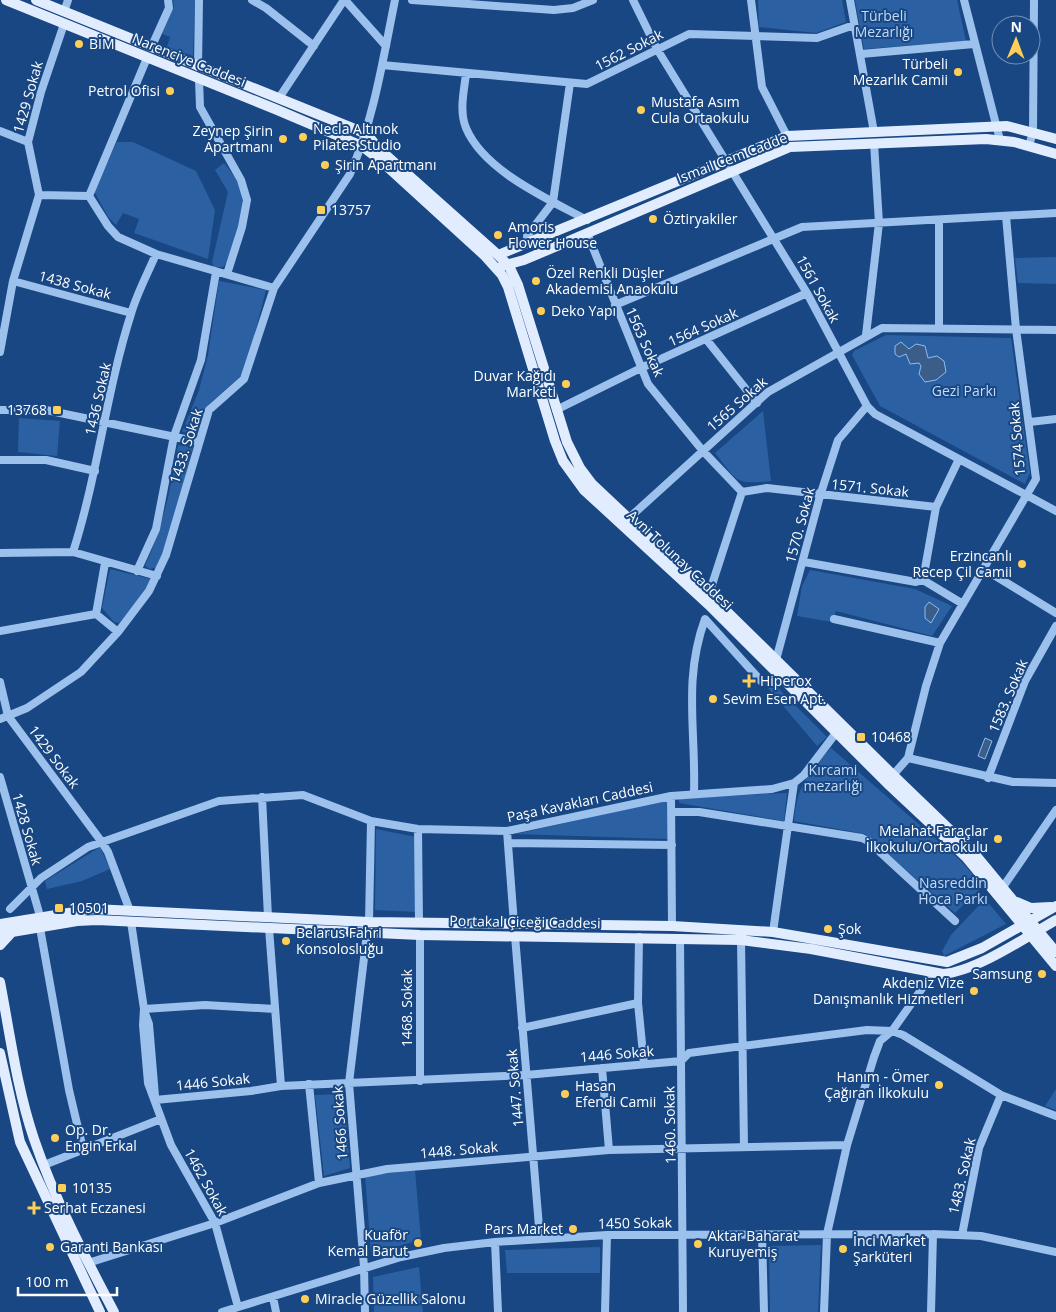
<svg xmlns="http://www.w3.org/2000/svg" width="1056" height="1312" font-family="'Open Sans',sans-serif">
<style>
.green{fill:#2b61a2}
.water{fill:#3a5d8a;stroke:#8fbcef}
.lines{fill:none;stroke-linecap:round;stroke-linejoin:round}
.minor{stroke:#9cc1ec;stroke-width:8}
.major{stroke:#e1edff;stroke-width:10}
.poi-dot{fill:#ffce57;stroke:#184783;stroke-width:2}
.labels{text-anchor:middle;stroke-width:4;stroke-linejoin:round;paint-order:stroke}
.park-label{font-size:14px;fill:#c1dbf9;stroke:#184783}
.poi-label{font-size:14px;fill:#fff;stroke:#184783;text-anchor:start}
.street-label{font-size:14px;fill:#fff;stroke:#184783}
</style>
<rect width="100%" height="100%" fill="#184783"/>
<path class="green" d="M173 0H195L193 56 167 47 170 37 162 34 174 7Z
M758 0H842L846 22 816 33 759 27Z
M855 0H957L966 41 864 49Z
M117 142H133L196 171 215 210 208 259 134 233 139 219 123 213 116 225 108 217 94 191Z
M224 163C249 193 245 204 235 239 232 248 230 260 223 267H214L212 262 228 192 215 170Z
M1056 257V284L1018 283 1015 258Z
M219 281 266 290 246 368 241 376 209 404 199 434 182 432 199 390 208 355Z
M886 335 1011 338 1030 473 1025 484 880 406 852 355 854 351Z
M763 411 771 481C733 485 738 481 715 453Z
M19 418 60 421 57 456 18 452Z
M178 445 193 447 163 560 158 567 150 569 145 566C163 527 171 488 178 445Z
M110 569 151 579 149 587 119 623 114 622 102 608Z
M810 570 915 589 952 606 932 636 836 611 832 622 797 616 802 586Z
M767 677 827 737 817 746 762 681Z
M831 748 961 861 983 886 955 913 865 834 794 821C796 788 809 771 831 748Z
M787 793 784 821 679 803V798Z
M667 800V839L516 834Z
M376 829 416 837 417 912 375 910Z
M100 847 110 869 82 881 47 889 45 881Z
M985 899 1006 924 944 956 942 951 951 935Z
M1056 1089V1110L1045 1106Z
M344 1094 350 1168 324 1176 315 1095Z
M415 1170 421 1240 371 1253 365 1176Z
M821 1245 818 1312H770L769 1246Z
M600 1247V1273H507L505 1250Z
M419 1267 423 1312H374L373 1277Z"/>
<path class="water" d="M901 342 909 349 916 344 925 346 928 358 937 356 944 361 946 372 936 380 925 382 919 374 921 366 919 363 910 364 906 354 899 357 895 354V346Z
M929 602 939 609 931 623 925 618V607Z
M985 738 992 741 985 759 978 756Z"/>
<g class="lines">
<path class="minor" d="M252 0 266 8 314 46
M345 0 386 46
M412 0 554 10 573 8 593 0
M633 0 657 49 807 293 867 406 875 414 1056 511
M751 0 762 87 787 136
M850 0 874 132
M964 0 1000 140
M64 12 68 0
M151 48 169 8 168 0
M861 54 974 44
M382 65 587 84 689 34 817 38 854 25
M198 67 199 0
M466 74C464 91 459 111 466 128 484 171 548 199 587 220
M199 79 200 107 241 180 247 200 242 227 227 274
M279 98 344 0
M0 131 28 142
M1029 146 1033 132 1034 0
M39 195 89 196 108 226 118 237 156 254 274 288
M89 196 147 58
M939 220V328
M587 233 648 384 703 451 742 492
M527 244V236L553 202 570 83
M13 281 131 313
M615 305 802 227 1056 213
M866 335 879 223 874 143
M706 339 757 403
M0 352 13 281 39 195 28 142 41 92 64 24
M0 410H46L199 442
M556 410 641 368 807 293
M1030 422 1056 419
M0 460H46L95 471
M742 492 767 488 936 507
M629 518 768 392 882 328 1056 330
M73 552C98 474 106 392 131 314 137 293 148 273 156 254
M0 553 73 552 157 576
M804 562 916 582 923 580 963 604
M984 569 1056 613
M137 571 156 529 174 436 201 360 216 272
M923 580 936 507 959 459
M709 594 742 492
M96 614 105 563
M834 619 940 643
M0 631 96 614 118 632
M776 660 820 496 838 440 867 406
M0 682 8 716 101 841 108 852 130 911
M0 719 27 708 81 672 118 632 149 591 166 555 209 410 244 379 274 288 350 174C374 119 383 59 395 0
M908 758 1013 782 1056 783
M893 775 908 758 926 686 940 643 1036 479 1016 329 1006 216
M0 777 40 916
M988 778 1025 681 1056 626
M694 793C696 731 683 679 705 619L761 681
M671 796 672 926
M262 797 268 917
M672 812H699L862 838 868 841 955 921
M418 829 419 923
M507 831 514 924
M508 843 672 845
M1003 887 1056 810
M10 909 41 878 88 847 219 801 303 795 371 821 418 829 507 831 671 796 772 789 794 783 804 775 836 733
M131 922 144 1009 143 1025 148 1083 171 1145 215 1223 238 1307
M369 922 371 821
M40 928 69 1090 83 1149
M269 928 281 1086
M773 932 794 783
M420 935V1081
M515 936 540 1239
M639 937 638 1003 644 1064
M680 938 683 1312
M741 940 744 1147
M144 1009 205 1005 275 1009
M145 1013 149 1024 155 1096
M522 1028 638 1003
M602 1068 609 1150
M309 1084 319 1183
M155 1100 251 1091 281 1086 526 1075 681 1061 689 1053 867 1030 892 1031 903 1035 1001 1095 1056 1116
M44 1165 161 1119
M762 1234 764 1312
M962 1235 979 1148 1001 1095
M495 1242 498 1312
M88 1263 215 1223 319 1183 387 1169 609 1150 847 1145
M273 1297 276 1312
M222 1312 401 1257 444 1248 495 1242 607 1235 933 1234 981 1236 1056 1252
M365 1312 364 1267 349 1083 367 933
M605 1312 607 1235
M824 1312 827 1234 847 1145 874 1057 880 1041 892 1031 933 973
M931 1312 933 1234"/>
<path class="major" d="M6 0 275 109 362 146 380 160 484 255 502 275 508 287 555 441 563 461 584 490 709 605 887 783 966 857 1056 966
M36 0 367 134 378 148 498 255 509 266 518 285 567 442 580 468 592 484 709 594 893 775 973 852 1056 952
M498 255 787 136 1007 126 1056 139
M502 266 524 260 790 147 986 139 1014 142 1056 154
M1017 902 1031 908 1051 907
M0 924 93 909 369 922 672 926 773 932 947 962 982 948 1056 906
M0 934 77 921 97 920 420 935 741 940 811 949 943 974C977 971 1026 937 1056 920
M0 945 11 933
M0 982C10 1034 17 1089 34 1139 54 1198 85 1257 114 1312
M0 1053 20 1142 100 1312"/>
</g>
<g class="poi-dot">
<circle cx="79" cy="44" r="5"/>
<circle cx="958" cy="72" r="5"/>
<circle cx="170" cy="91" r="5"/>
<circle cx="641" cy="110" r="5"/>
<circle cx="303" cy="137" r="5"/>
<circle cx="283" cy="139" r="5"/>
<circle cx="325" cy="165" r="5"/>
<rect x="316" y="205" width="10" height="10" rx="2.5"/>
<circle cx="653" cy="219" r="5"/>
<circle cx="498" cy="235" r="5"/>
<circle cx="536" cy="281" r="5"/>
<circle cx="541" cy="311" r="5"/>
<circle cx="566" cy="384" r="5"/>
<rect x="52" y="405" width="10" height="10" rx="2.5"/>
<circle cx="1022" cy="564" r="5"/>
<path d="M746.5 673.5h5v5h5v5h-5v5h-5v-5h-5v-5h5z"/>
<circle cx="713" cy="699" r="5"/>
<rect x="856" y="732" width="10" height="10" rx="2.5"/>
<circle cx="998" cy="839" r="5"/>
<rect x="54" y="903" width="10" height="10" rx="2.5"/>
<circle cx="828" cy="929" r="5"/>
<circle cx="286" cy="941" r="5"/>
<circle cx="1042" cy="974" r="5"/>
<circle cx="974" cy="991" r="5"/>
<circle cx="939" cy="1085" r="5"/>
<circle cx="565" cy="1094" r="5"/>
<circle cx="55" cy="1138" r="5"/>
<rect x="57" y="1183" width="10" height="10" rx="2.5"/>
<path d="M31.5 1200.5h5v5h5v5h-5v5h-5v-5h-5v-5h5z"/>
<circle cx="573" cy="1229" r="5"/>
<circle cx="418" cy="1243" r="5"/>
<circle cx="698" cy="1244" r="5"/>
<circle cx="50" cy="1247" r="5"/>
<circle cx="843" cy="1249" r="5"/>
<circle cx="305" cy="1299" r="5"/>
</g>
<g class="labels">
<g class="park-label">
<text x="884" y="21">Türbeli<tspan x="884" dy="16">Mezarlığı</tspan></text>
<text x="964" y="396">Gezi Parkı</text>
<text x="833" y="775">Kırcami<tspan x="833" dy="16">mezarlığı</tspan></text>
<text x="953" y="888">Nasreddin<tspan x="953" dy="16">Hoca Parkı</tspan></text>
</g>
<g class="poi-label">
<text x="89" y="49">BİM</text>
<text x="948" y="69" text-anchor="end">Türbeli<tspan x="948" dy="16">Mezarlık Camii</tspan></text>
<text x="160" y="96" text-anchor="end">Petrol Ofisi</text>
<text x="651" y="107">Mustafa Asım<tspan x="651" dy="16">Cula Ortaokulu</tspan></text>
<text x="313" y="134">Necla Altınok<tspan x="313" dy="16">Pilates Studio</tspan></text>
<text x="273" y="136" text-anchor="end">Zeynep Şirin<tspan x="273" dy="16">Apartmanı</tspan></text>
<text x="335" y="170">Şirin Apartmanı</text>
<text x="331" y="215">13757</text>
<text x="663" y="224">Öztiryakiler</text>
<text x="508" y="232">Amoris<tspan x="508" dy="16">Flower House</tspan></text>
<text x="546" y="278">Özel Renkli Düşler<tspan x="546" dy="16">Akademisi Anaokulu</tspan></text>
<text x="551" y="316">Deko Yapı</text>
<text x="556" y="381" text-anchor="end">Duvar Kağıdı<tspan x="556" dy="16">Marketi</tspan></text>
<text x="47" y="415" text-anchor="end">13768</text>
<text x="1012" y="561" text-anchor="end">Erzincanlı<tspan x="1012" dy="16">Recep Çil Camii</tspan></text>
<text x="760" y="686">Hiperox</text>
<text x="723" y="704">Sevim Esen Apt.</text>
<text x="871" y="742">10468</text>
<text x="988" y="836" text-anchor="end">Melahat Faraçlar<tspan x="988" dy="16">İlkokulu/Ortaokulu</tspan></text>
<text x="69" y="913">10501</text>
<text x="838" y="934">Şok</text>
<text x="296" y="938">Belarus Fahri<tspan x="296" dy="16">Konsolosluğu</tspan></text>
<text x="1032" y="979" text-anchor="end">Samsung</text>
<text x="964" y="988" text-anchor="end">Akdeniz Vize<tspan x="964" dy="16">Danışmanlık Hizmetleri</tspan></text>
<text x="929" y="1082" text-anchor="end">Hanım - Ömer<tspan x="929" dy="16">Çağıran İlkokulu</tspan></text>
<text x="575" y="1091">Hasan<tspan x="575" dy="16">Efendi Camii</tspan></text>
<text x="65" y="1135">Op. Dr.<tspan x="65" dy="16">Engin Erkal</tspan></text>
<text x="72" y="1193">10135</text>
<text x="44" y="1213">Serhat Eczanesi</text>
<text x="563" y="1234" text-anchor="end">Pars Market</text>
<text x="408" y="1240" text-anchor="end">Kuaför<tspan x="408" dy="16">Kemal Barut</tspan></text>
<text x="708" y="1241">Aktar Baharat<tspan x="708" dy="16">Kuruyemiş</tspan></text>
<text x="853" y="1246">İnci Market<tspan x="853" dy="16">Şarküteri</tspan></text>
<text x="60" y="1252">Garanti Bankası</text>
<text x="315" y="1304">Miracle Güzellik Salonu</text>
</g>
<g class="street-label">
<text transform="translate(629 50) rotate(-27)" y="5">1562 Sokak</text>
<text transform="translate(189 60) rotate(22)" y="5">Narenciye Caddesi</text>
<text transform="translate(28 97) rotate(-74)" y="5">1429 Sokak</text>
<text transform="translate(732 158) rotate(-21)" y="5">Ismail Cem Cadde</text>
<text transform="translate(75 285) rotate(15)" y="5">1438 Sokak</text>
<text transform="translate(818 289) rotate(61)" y="5">1561 Sokak</text>
<text transform="translate(703 327) rotate(-24)" y="5">1564 Sokak</text>
<text transform="translate(645 342) rotate(66)" y="5">1563 Sokak</text>
<text transform="translate(98 399) rotate(-77)" y="5">1436 Sokak</text>
<text transform="translate(737 404) rotate(-41)" y="5">1565 Sokak</text>
<text transform="translate(1017 439) rotate(-95)" y="5">1574 Sokak</text>
<text transform="translate(186 446) rotate(-72)" y="5">1433. Sokak</text>
<text transform="translate(870 488) rotate(6)" y="5">1571. Sokak</text>
<text transform="translate(800 525) rotate(-75)" y="5">1570. Sokak</text>
<text transform="translate(680 560) rotate(43)" y="5">Avni Tolunay Caddesi</text>
<text transform="translate(1008 696) rotate(-67)" y="5">1583. Sokak</text>
<text transform="translate(54 757) rotate(53)" y="5">1429 Sokak</text>
<text transform="translate(580 802) rotate(-12)" y="5">Paşa Kavakları Caddesi</text>
<text transform="translate(27 829) rotate(74)" y="5">1428 Sokak</text>
<text transform="translate(525 922) rotate(1)" y="5">Portakal Çiceği Caddesi</text>
<text transform="translate(407 1008) rotate(-90)" y="5">1468. Sokak</text>
<text transform="translate(617 1054) rotate(-5)" y="5">1446 Sokak</text>
<text transform="translate(213 1082) rotate(-6)" y="5">1446 Sokak</text>
<text transform="translate(515 1088) rotate(-95)" y="5">1447. Sokak</text>
<text transform="translate(340 1123) rotate(-94)" y="5">1466 Sokak</text>
<text transform="translate(670 1125) rotate(-91)" y="5">1460. Sokak</text>
<text transform="translate(459 1150) rotate(-5)" y="5">1448. Sokak</text>
<text transform="translate(962 1176) rotate(-77)" y="5">1483. Sokak</text>
<text transform="translate(206 1182) rotate(61)" y="5">1462 Sokak</text>
<text transform="translate(635 1223) rotate(-1)" y="5">1450 Sokak</text>
</g>
</g>
<g transform="translate(1016 40) rotate(1)"><circle r="24" fill="#184783" stroke="#7491b5"/>
<path d="M0-4L9 19L0 12L-9 19Z" fill="#ffce57"/>
<text y="-8" font-size="14" font-weight="bold" text-anchor="middle" fill="#ffffff">N</text>
</g>
<path d="M18 1287v8h99v-8" fill="none" stroke="#ffffff" stroke-width="2.5"/>
<text x="25" y="1287" font-size="15" fill="#ffffff" stroke="#184783" stroke-width="4" paint-order="stroke">100 m</text>
</svg>
